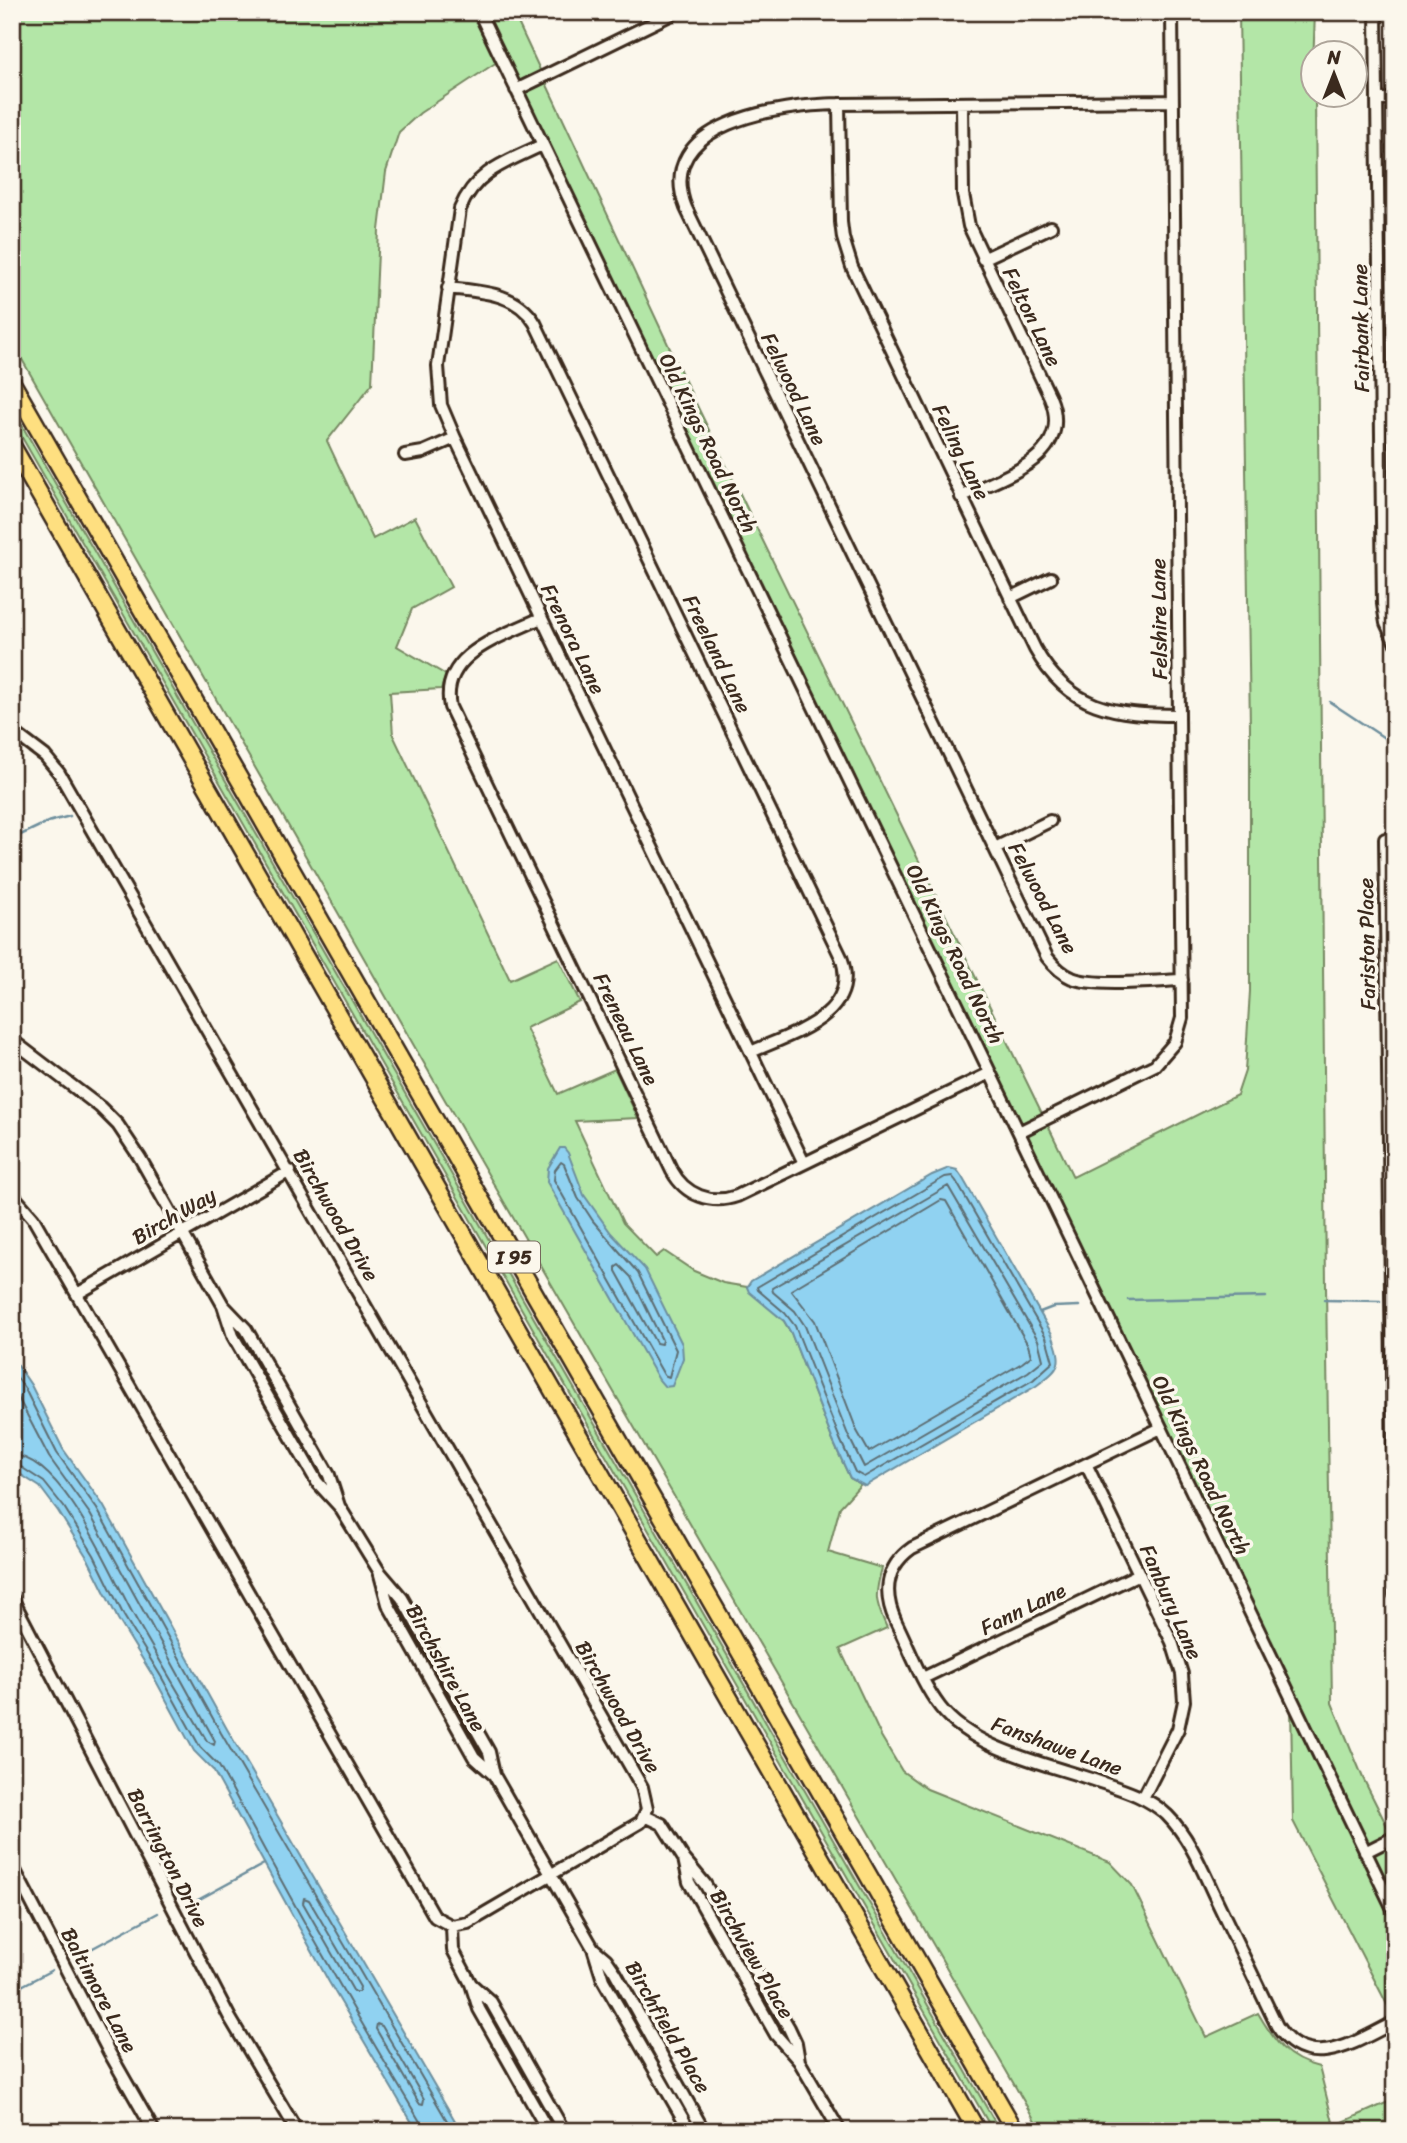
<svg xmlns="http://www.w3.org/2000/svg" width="1407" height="2143" font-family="Sriracha,sans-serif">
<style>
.green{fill:#b3e6a7;stroke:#778862;stroke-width:2}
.water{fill:#90d2f1;stroke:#6e8f9d;stroke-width:2}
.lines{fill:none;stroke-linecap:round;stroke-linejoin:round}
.shore{stroke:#5d6d72;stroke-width:2}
.stream{stroke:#6e8f9d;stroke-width:2.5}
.minor-casing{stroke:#3b2a1e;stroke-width:16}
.highway-casing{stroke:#3b2a1e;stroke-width:21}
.minor{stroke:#fbf7ec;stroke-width:10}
.highway{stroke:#fedf80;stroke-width:16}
.labels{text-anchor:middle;stroke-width:7;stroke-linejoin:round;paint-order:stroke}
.shield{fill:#fbf7ec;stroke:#75685c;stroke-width:2}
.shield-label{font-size:19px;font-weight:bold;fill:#3b2a1e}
.street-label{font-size:21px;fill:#3b2a1e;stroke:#fbf7ec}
</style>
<rect width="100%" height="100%" fill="#fbf7ec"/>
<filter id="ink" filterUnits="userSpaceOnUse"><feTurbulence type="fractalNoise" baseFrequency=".0143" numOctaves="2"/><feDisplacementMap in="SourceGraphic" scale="14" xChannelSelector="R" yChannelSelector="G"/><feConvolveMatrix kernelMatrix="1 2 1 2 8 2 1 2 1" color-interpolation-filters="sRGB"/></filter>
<g filter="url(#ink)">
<path class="green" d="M12 12H473L497 62 420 113 399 132 386 172 379 230 372 384 327 441 373 539 415 517 451 587 412 609 397 646 446 675 441 689 390 692 393 735 510 980 558 958 580 1002 526 1028 558 1094 615 1069 638 1118 575 1121 623 1223 656 1257 664 1251 694 1271 723 1283 747 1287 784 1321 791 1333 833 1441 850 1478 861 1484 840 1507 828 1552 882 1568C874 1596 875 1601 887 1628L840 1649 881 1736 902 1771 927 1789 1110 1862 1132 1885 1206 2037 1258 2013C1275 2042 1286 2059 1319 2067L1334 2126 1395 2099V2131H1041L441 1093 12 342Z
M485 12H513L686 383 1073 1177 1237 1095 1245 1071 1250 991V728L1239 12H1315L1312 94 1315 95 1326 1287 1332 1703 1363 1778 1395 1842V1901Z
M12 408 1000 2131H993L12 420Z
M1291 1707 1395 1923V2020L1293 1821Z"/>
<path class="water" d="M560 1148H564L568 1153 584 1195 611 1233 645 1269 682 1344 683 1358 672 1386 665 1387 659 1380 547 1182 548 1168Z
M949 1168 957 1170 962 1177 1052 1334C1063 1364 1062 1367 1036 1386L865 1486 850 1478 833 1441 791 1333 784 1321 749 1292 747 1287 751 1281 932 1175Z
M12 1357 31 1385 63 1449 103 1505 227 1729 461 2131H417L329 1982 213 1770 194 1751 156 1681 118 1619 88 1559 58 1511 40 1487 12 1469Z"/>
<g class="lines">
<path class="shore" d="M561 1162 564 1164 578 1198 593 1221 638 1273 676 1350 669 1377 664 1375 554 1180 555 1170Z
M945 1177 952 1176 956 1181 1046 1337 1053 1362 1033 1380 864 1477 855 1472 840 1439 795 1326 785 1313 758 1290 757 1287Z
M948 1186 1038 1340 1043 1360 1028 1372 864 1467 848 1435 805 1326 795 1311 773 1292 772 1288Z
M941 1200 946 1201 1028 1345 1031 1356 1022 1363 869 1452 857 1431 815 1321 791 1290Z
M619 1265 631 1277 662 1340 661 1344 656 1343 616 1271V1267Z
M12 1370 25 1389 57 1453 97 1509 221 1733 453 2131
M12 1386 49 1457 90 1514 215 1741 214 1745 207 1741C182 1698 156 1655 132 1612 110 1572 63 1457 12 1455
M12 1464 18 1465 44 1482 64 1507 94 1555 124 1616 162 1678 200 1747 219 1766 232 1789C292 1903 356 2015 422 2125V2131
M304 1898 309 1900 360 1987 359 1992H354L303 1903Z
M377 2024 382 2026 424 2099 423 2104 419 2103 376 2029Z"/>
<path class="stream" d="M1330 702 1395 745
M12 839 48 822 70 816
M1128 1300 1266 1297
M1324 1300 1380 1301
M1040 1312 1053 1307 1079 1306
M185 1907 264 1864
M78 1956 158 1913
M12 1991 52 1970"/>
<g class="minor-casing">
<path id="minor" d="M479 12 1395 1913
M1376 12 1383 604 1386 623 1395 642
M516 90 676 12
M1377 99H1395
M1173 101 839 104C781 105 652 122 686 208L1047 957C1054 966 1062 974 1072 978 1093 987 1157 981 1182 980
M839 104 841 222 843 238 852 267 1035 649C1069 710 1115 715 1179 715
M542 145C507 162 476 170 460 209L438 366 441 405 455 438 804 1163
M983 259 1051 227
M448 288C481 292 516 292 535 323L841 957C862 1015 791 1034 751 1052
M405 455 423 452 455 438
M961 497C1003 476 1075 458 1050 397L969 226 963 194 962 103
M1010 598 1051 578
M541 618C504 636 439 653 450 707L672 1171C685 1195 711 1205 737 1196L990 1073
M12 731 45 756 59 773 642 1787 647 1809 641 1822 468 1923 452 1926 435 1917 33 1218 12 1194
M1385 839 1395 1595
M995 848 1050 821
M12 1040 100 1107 118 1125 140 1158 223 1305
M1019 1132 1155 1065 1175 1042 1182 1018 1172 12
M77 1294 290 1171
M1161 1428 912 1548C885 1567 883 1594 896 1622 910 1650 921 1682 940 1707 971 1748 1043 1763 1091 1779 1117 1788 1146 1795 1167 1815 1191 1839 1203 1872 1217 1901 1237 1943 1257 1984 1277 2026 1308 2075 1357 2041 1395 2022
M1086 1464 1172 1642 1182 1674 1184 1701 1178 1729 1143 1798
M339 1506 329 1475 246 1329 223 1305 233 1336 317 1482 339 1506 379 1571 402 1598 489 1752 494 1775 474 1757 388 1604 379 1571
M12 1598 230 2018 297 2131
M923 1678 1139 1574
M494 1775 593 1948
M645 1816 662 1824 684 1859
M1365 1852 1395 1837
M12 1865 109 2052 154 2131
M452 1926 453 1950 471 1984
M799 2061 796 2043 789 2028 705 1884 684 1859 689 1882 776 2035 799 2061 840 2131
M12 2126 15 2131
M548 2131 479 2009 471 1984 491 2002 564 2131
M690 2131 603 1980 593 1948 606 1959 615 1972 704 2131"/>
</g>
<g class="highway-casing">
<path id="highway" d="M12 383 1015 2131
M12 446 977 2131"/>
</g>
<use href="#minor" class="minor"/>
<use href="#highway" class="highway"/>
</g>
</g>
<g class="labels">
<rect class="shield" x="488" y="1241.5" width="52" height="31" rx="5"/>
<g class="shield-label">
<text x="514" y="1264">I 95</text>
</g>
<g class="street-label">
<text transform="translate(1032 317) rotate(64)" y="7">Felton Lane</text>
<text transform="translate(1361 328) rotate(-91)" y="7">Fairbank Lane</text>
<text transform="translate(794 389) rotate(64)" y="7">Felwood Lane</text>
<text transform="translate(708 443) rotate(64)" y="7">Old Kings Road North</text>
<text transform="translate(961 452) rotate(64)" y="7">Feling Lane</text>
<text transform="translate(1159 619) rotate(-91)" y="7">Felshire Lane</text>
<text transform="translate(573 639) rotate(64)" y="7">Frenora Lane</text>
<text transform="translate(717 654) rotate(64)" y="7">Freeland Lane</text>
<text transform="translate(1043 898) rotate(62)" y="7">Felwood Lane</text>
<text transform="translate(1367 944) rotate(-91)" y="7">Fariston Place</text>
<text transform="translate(955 954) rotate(64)" y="7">Old Kings Road North</text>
<text transform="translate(626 1029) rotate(64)" y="7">Freneau Lane</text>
<text transform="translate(336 1215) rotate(60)" y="7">Birchwood Drive</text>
<text transform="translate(174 1216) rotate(-30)" y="7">Birch Way</text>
<text transform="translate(1201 1465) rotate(64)" y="7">Old Kings Road North</text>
<text transform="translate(1171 1602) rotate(66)" y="7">Fanbury Lane</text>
<text transform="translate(1023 1609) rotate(-26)" y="7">Fann Lane</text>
<text transform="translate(446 1668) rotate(61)" y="7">Birchshire Lane</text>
<text transform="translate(618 1707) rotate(60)" y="7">Birchwood Drive</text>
<text transform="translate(1057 1746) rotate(20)" y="7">Fanshawe Lane</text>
<text transform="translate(168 1858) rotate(63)" y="7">Barrington Drive</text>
<text transform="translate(752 1954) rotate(60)" y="7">Birchview Place</text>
<text transform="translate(99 1990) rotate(62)" y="7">Baltimore Lane</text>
<text transform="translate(668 2027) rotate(60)" y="7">Birchfield Place</text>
</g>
</g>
<rect width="1407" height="2143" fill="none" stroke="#fbf7ec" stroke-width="42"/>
<rect x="21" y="21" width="1365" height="2101" fill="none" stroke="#3b2a1e" stroke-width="2.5" filter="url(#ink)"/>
<g transform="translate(1334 74)"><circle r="33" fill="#fbf7ec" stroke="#aea59a" stroke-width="2"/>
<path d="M0-5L12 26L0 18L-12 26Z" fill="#3b2a1e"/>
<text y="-10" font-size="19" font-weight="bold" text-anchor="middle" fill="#3b2a1e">N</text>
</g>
</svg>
